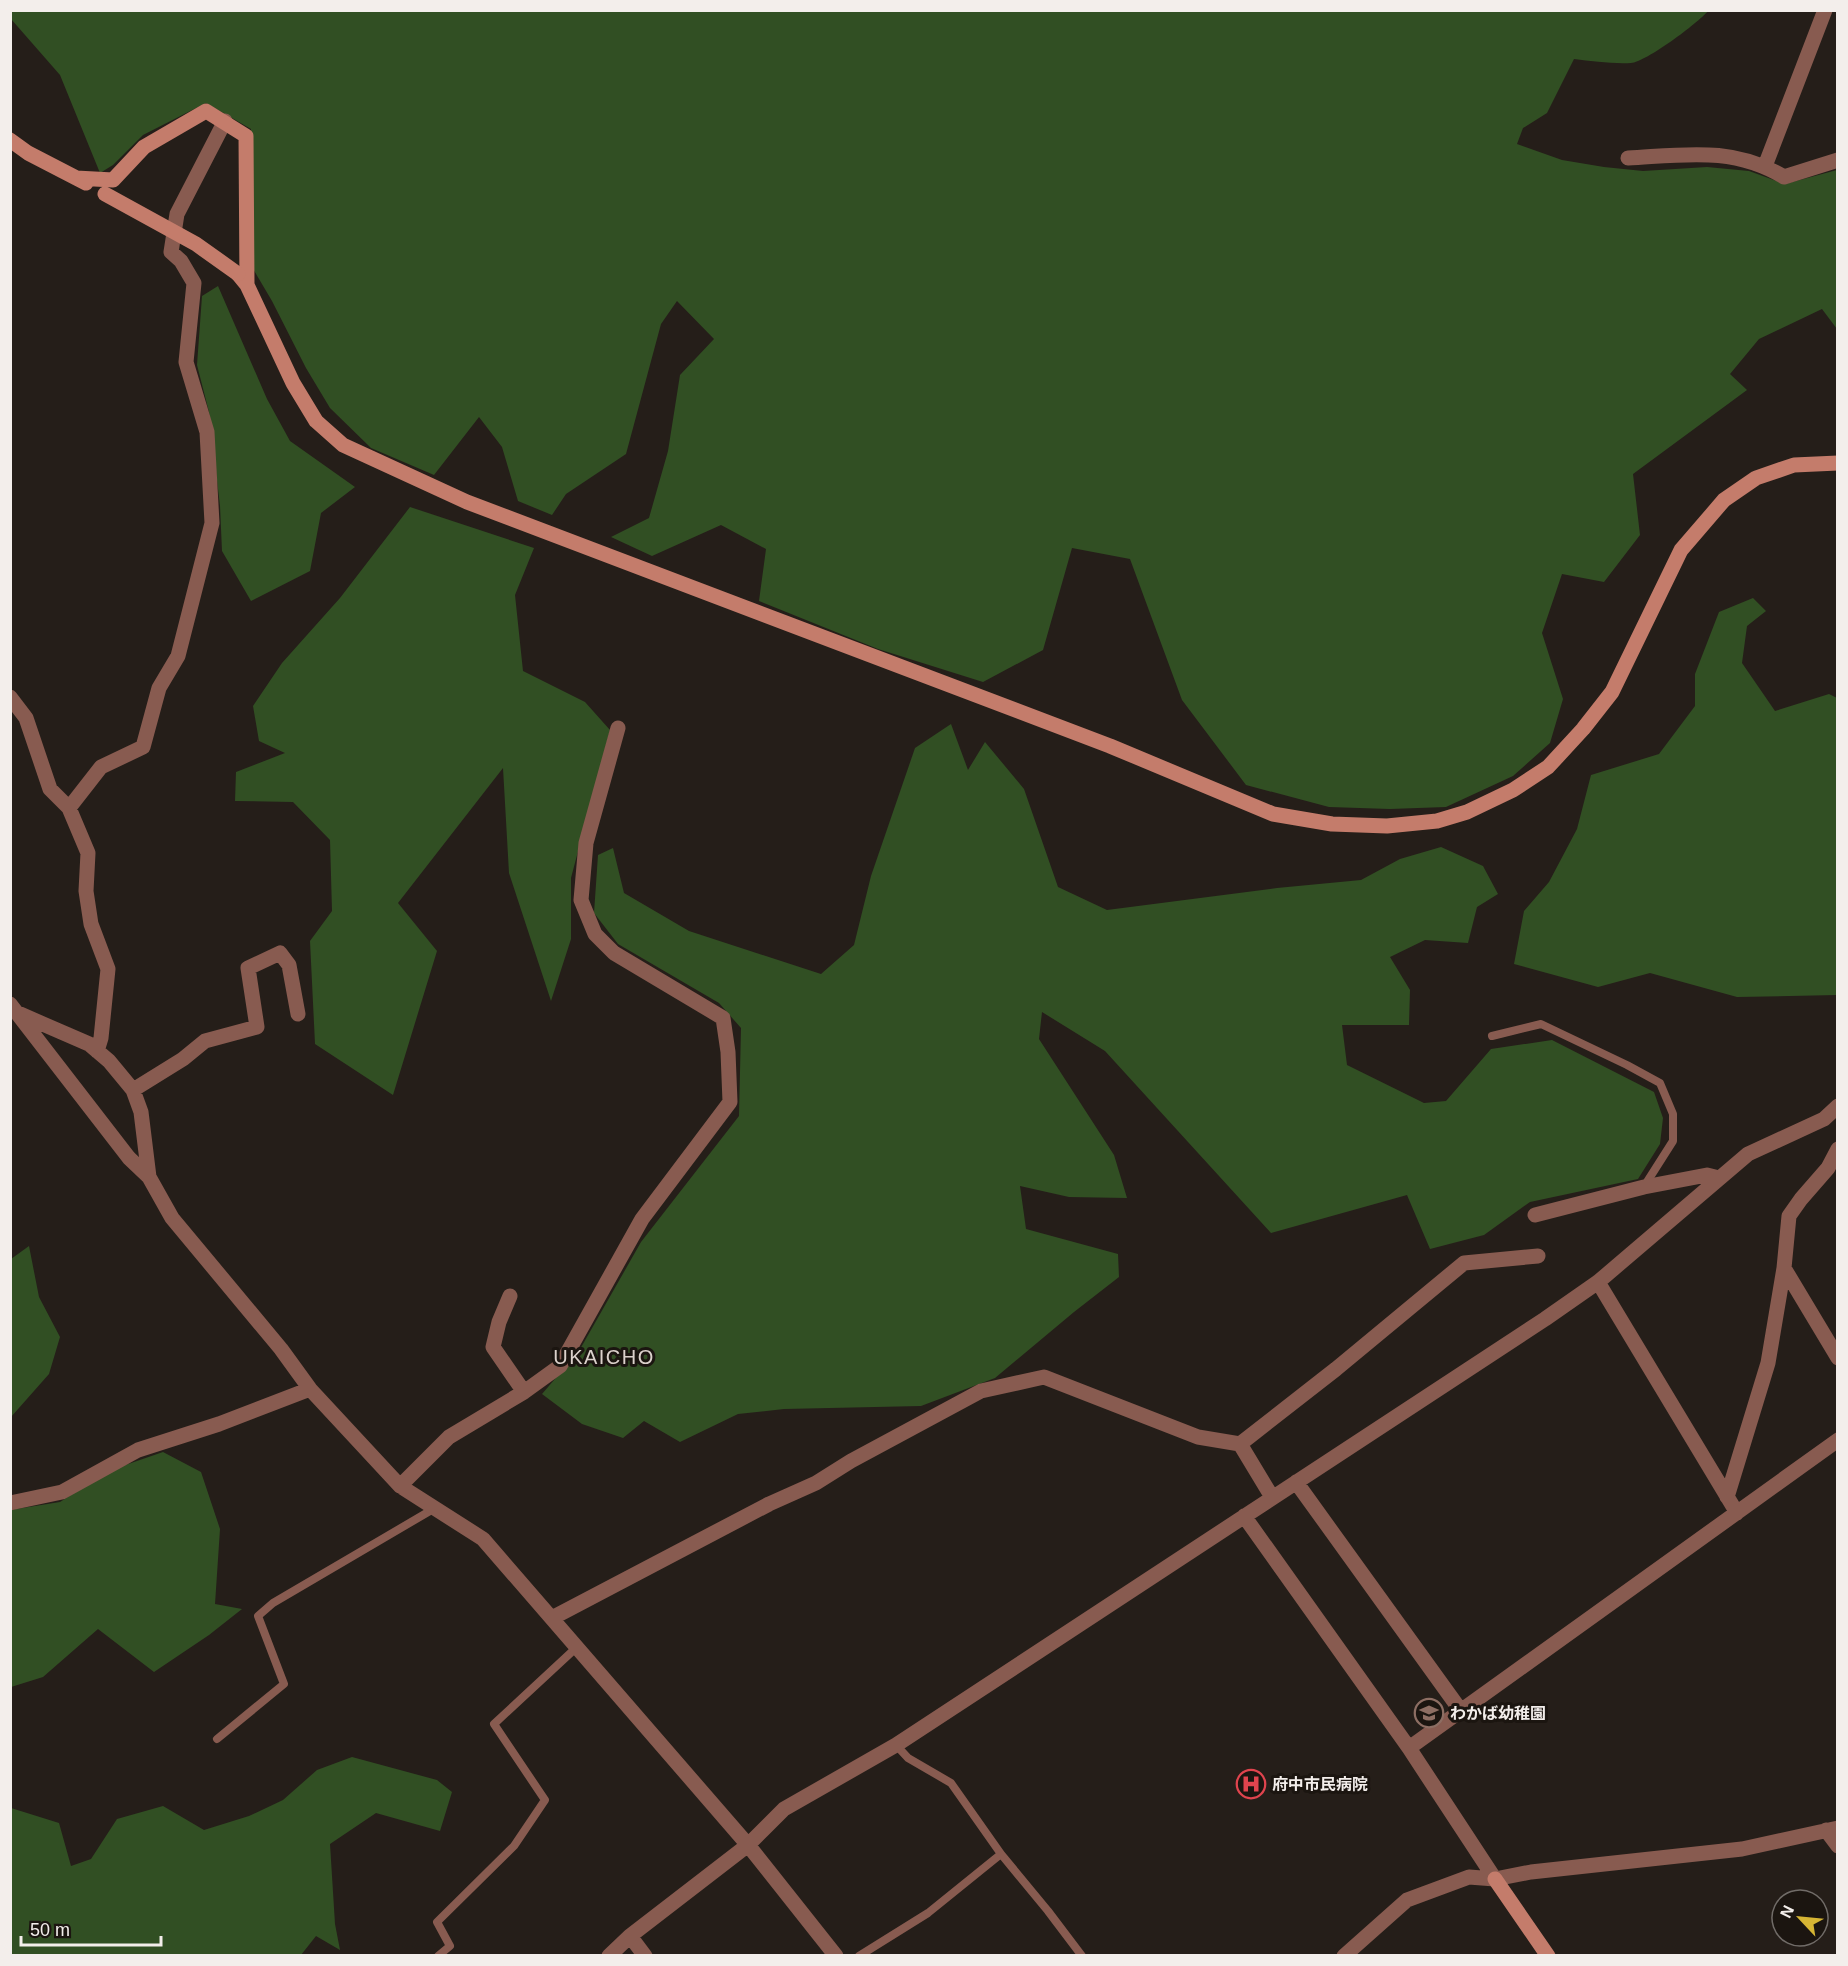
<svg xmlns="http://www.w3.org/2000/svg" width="1848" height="1966" font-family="Arial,'Noto Sans JP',sans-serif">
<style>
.forest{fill:#314f23}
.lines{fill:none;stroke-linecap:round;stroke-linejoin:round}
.lane{stroke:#885b50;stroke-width:8}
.street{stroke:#885b50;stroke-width:15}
.secondary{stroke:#c47c6b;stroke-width:15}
.secondary-bridge{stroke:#c47c6b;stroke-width:15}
.labels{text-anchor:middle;stroke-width:6;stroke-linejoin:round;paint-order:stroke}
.poi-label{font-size:16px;font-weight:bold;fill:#f3eeeb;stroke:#1b1510;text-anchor:start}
.quarter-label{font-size:20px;letter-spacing:1.5px;fill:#dbd1cb;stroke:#1b1510}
</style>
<rect width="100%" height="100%" fill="#251e19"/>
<path class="forest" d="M10 11H1708C1698 23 1646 62 1631 63 1612 64 1592 61 1574 59L1547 113 1523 128 1517 144 1562 160 1604 167 1643 171 1707 167 1749 171 1785 184 1837 170V329L1822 309 1759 339 1730 374 1747 390 1633 474 1640 535 1604 582 1562 574 1542 633 1563 699 1550 743 1513 776 1446 807 1390 809 1329 807 1246 785 1182 700 1130 559 1072 548 1043 650 983 682 878 649 759 601 766 549 721 525 652 556 611 537 649 518 668 451 680 375 714 339 677 301 661 324 626 454 566 494 552 515 518 501 502 447 479 417 434 475 371 448 330 408 306 368 272 301 252 267 251 129 206 103 143 135 113 165 100 173 60 75 11 19Z
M218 286 267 399 290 441 355 487 321 513 310 571 251 601 222 551 220 506 209 412 197 365 202 296Z
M410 507 534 548 515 595 523 671 585 702 610 730 571 878V939L551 1001 509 873 503 768 398 903 437 951 393 1095 315 1044 310 941 332 911 330 840 293 802 235 801 236 772 285 753 259 741 253 706 282 663 340 598Z
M1753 598 1766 611 1747 626 1742 663 1775 711 1829 694 1837 698V995L1737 997 1650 973 1598 987 1514 964 1524 911 1549 882 1577 829 1591 775 1659 754 1695 706V674L1719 612Z
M951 724 968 770 985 742 1024 789 1058 887 1107 910 1277 888 1361 880 1400 859 1441 847 1483 866 1498 894 1477 907 1468 943 1425 940 1390 957 1410 990 1409 1025H1342L1347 1065 1424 1103 1446 1101 1491 1049 1552 1040 1654 1092 1663 1118 1660 1144 1638 1179 1530 1202 1484 1235 1430 1249 1407 1195 1271 1233 1105 1051 1042 1012 1039 1039 1114 1155 1127 1198 1069 1197 1020 1186 1026 1229 1118 1254 1119 1277 1074 1312 995 1378 921 1406 784 1409 738 1414 680 1442 644 1421 623 1438 582 1424 542 1394 579 1351 641 1242 739 1116 741 1028 719 1003 618 944 594 913 598 855 613 848 624 893 689 931 821 974 854 945 871 876 915 748Z
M29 1246 39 1297 60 1337 49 1374 11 1417V1259Z
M163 1452 201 1472 220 1529 215 1604 242 1609 209 1635 154 1672 98 1629 43 1677 11 1687 10 1510 60 1502 108 1471Z
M352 1757 437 1780 452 1792 440 1831 376 1813 330 1844 335 1924 340 1950 316 1936 301 1955H11V1808L59 1823 71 1866 91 1859 117 1819 163 1806 204 1830 249 1816 283 1800 317 1770Z"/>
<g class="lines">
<path class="lane" d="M1492 1036 1541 1024 1627 1065 1660 1083 1673 1114V1141L1645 1185
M217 1739 284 1684 258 1616 273 1603 435 1508
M896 1745 908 1758 951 1783 1001 1854 1048 1911 1082 1956
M438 1956 450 1946 437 1922 514 1846 545 1800 494 1724 577 1647
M859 1956 928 1913 1001 1854"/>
<path class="street" d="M1628 158C1684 155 1733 146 1784 177L1838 160
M1765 166 1825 10
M10 697 26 718 50 789 69 808 88 853 86 891 91 924 108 969 101 1038 97 1051
M69 808 101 767 143 747 159 688 178 656 212 523 207 432 186 362 194 283 181 261 171 252 177 214 225 121
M10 1004 129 1158 149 1177 172 1218 281 1349 310 1389 400 1486 483 1539 748 1845 836 1956
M20 1014 89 1044 109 1061 133 1090 141 1112 149 1177
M133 1090 183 1059 205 1041 257 1027 248 968 280 953 289 965 298 1014
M1838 1149 1828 1168 1801 1199 1789 1216 1784 1268 1838 1358
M1535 1215 1644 1187 1707 1175 1719 1178
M1598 1282 1737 1513
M510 1296 499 1322 493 1347 524 1392
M1240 1444 1272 1497
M1296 1482 1461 1711
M400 1486 449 1437 524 1392 560 1366 642 1219 730 1102 728 1052 723 1018 614 953 595 934 581 900 586 843 618 728
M1727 1497 1768 1363 1784 1268
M10 1503 62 1492 138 1450 219 1424 310 1389
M1244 1516 1409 1748 1495 1879
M552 1618 769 1504 816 1483 851 1461 981 1391 1044 1377 1198 1437 1240 1444 1336 1369 1464 1263 1538 1256
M1409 1748 1838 1440
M1826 1830 1838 1846
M630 1936 645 1956
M609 1956 630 1936 748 1845 784 1809 896 1745 1545 1319 1598 1282 1748 1154 1824 1119 1838 1106
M1344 1956 1407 1900 1469 1877 1495 1879 1531 1872 1742 1849 1838 1828"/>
<path class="secondary" d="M10 140 28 153 86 183
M76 178 113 180 144 147 206 111 246 136 247 285
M238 274 247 285 293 383 316 421 343 445 467 502 1110 746 1273 814 1332 824 1387 826 1437 821 1467 812 1513 790 1548 767 1583 729 1612 692 1681 550 1724 500 1756 478 1794 465 1838 463
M1495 1879 1548 1956"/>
<path class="secondary-bridge" d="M105 194 196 244 238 274"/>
</g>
<defs>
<g id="school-ring" transform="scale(1.5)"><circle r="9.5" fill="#1b1510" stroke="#8d6e63" stroke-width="1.5"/><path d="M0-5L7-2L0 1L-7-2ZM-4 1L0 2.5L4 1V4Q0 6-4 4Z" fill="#8d6e63"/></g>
<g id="hospital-ring" transform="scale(1.5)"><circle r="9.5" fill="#1b1510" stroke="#e0444e" stroke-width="1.5"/><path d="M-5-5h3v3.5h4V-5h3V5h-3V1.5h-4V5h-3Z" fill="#e0444e"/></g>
</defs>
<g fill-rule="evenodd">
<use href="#school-ring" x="1429" y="1713"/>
<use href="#hospital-ring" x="1251" y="1784"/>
</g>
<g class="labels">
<g class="poi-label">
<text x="1450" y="1719">わかば幼稚園</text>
<text x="1272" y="1790">府中市民病院</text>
</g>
<g class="quarter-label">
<text x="604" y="1364">UKAICHO</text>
</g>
</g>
<rect width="1848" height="1966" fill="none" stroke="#f3eeeb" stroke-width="24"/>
<g transform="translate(1800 1918) rotate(296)"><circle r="28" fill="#1b1510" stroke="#716c68" stroke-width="1.5"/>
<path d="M0-4.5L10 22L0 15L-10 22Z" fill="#d6b534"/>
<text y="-9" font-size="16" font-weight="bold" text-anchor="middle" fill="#f3eeeb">N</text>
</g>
<path d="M21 1936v9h140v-9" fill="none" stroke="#f3eeeb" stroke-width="3"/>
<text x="30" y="1936" font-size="18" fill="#f3eeeb" stroke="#1b1510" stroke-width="4.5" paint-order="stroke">50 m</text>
</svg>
